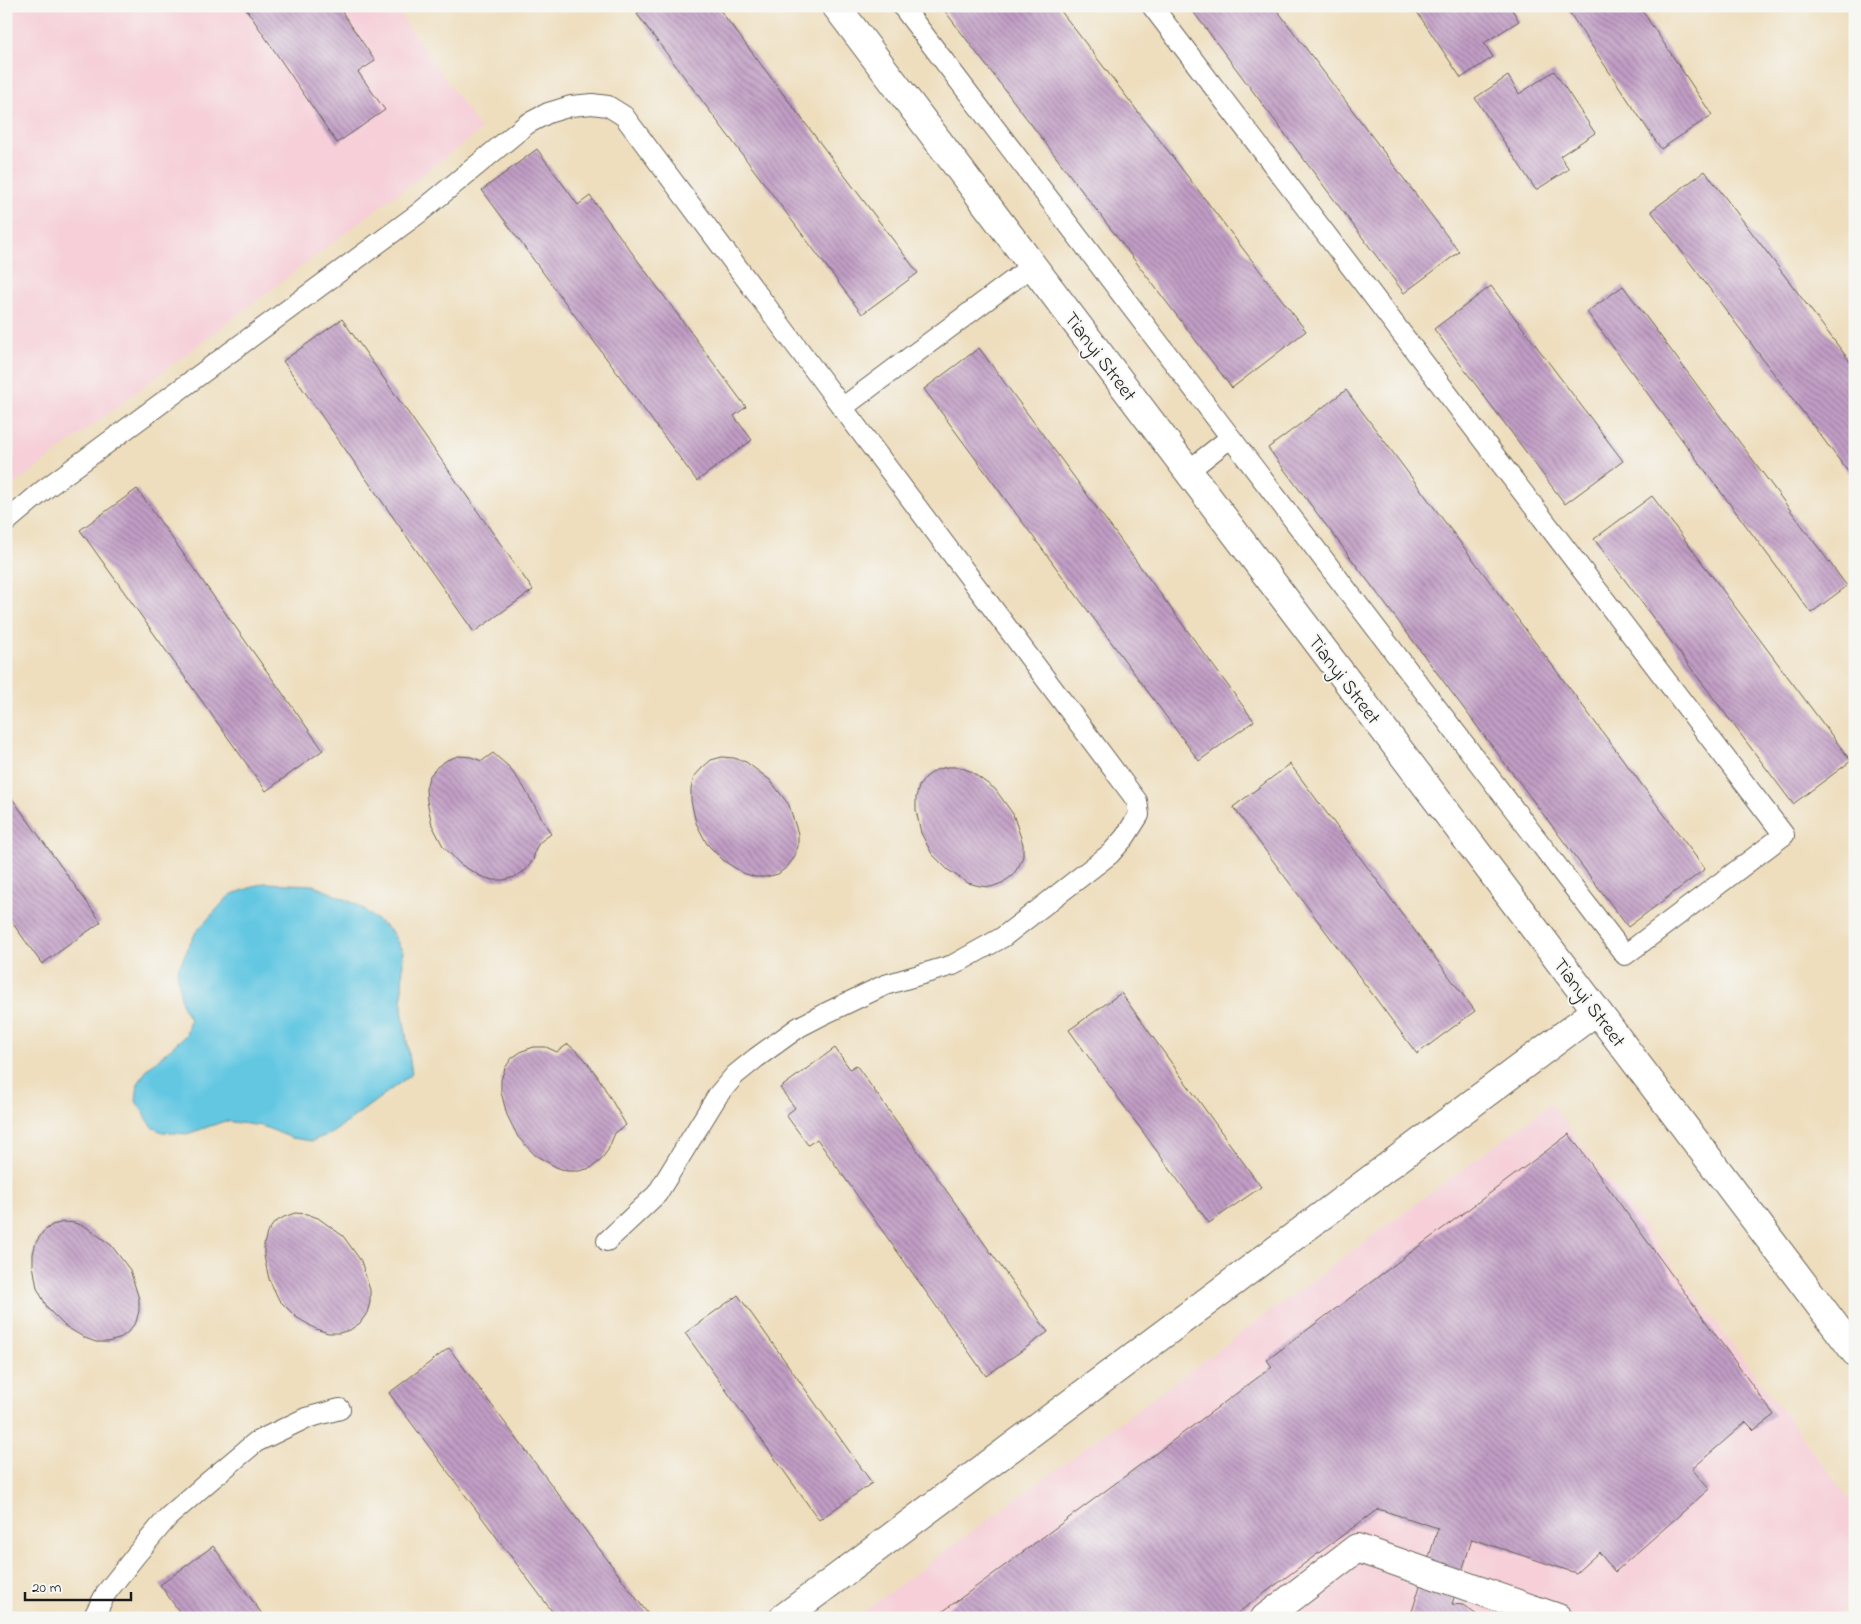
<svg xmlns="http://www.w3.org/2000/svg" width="1861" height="1624" font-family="'Indie Flower',sans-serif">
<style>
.built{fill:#f6cfd8}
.water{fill:#64c7e2;stroke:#40727f}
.building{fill:url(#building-back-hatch)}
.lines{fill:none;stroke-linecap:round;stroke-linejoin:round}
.lane-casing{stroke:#666055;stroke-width:22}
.street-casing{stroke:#666055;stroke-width:30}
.secondary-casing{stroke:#666055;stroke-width:30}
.lane{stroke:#fff;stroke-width:20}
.street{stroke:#fff;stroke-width:28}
.secondary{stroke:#fff;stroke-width:28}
.labels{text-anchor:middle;stroke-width:4;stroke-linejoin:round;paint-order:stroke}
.street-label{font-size:20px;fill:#1c1c1c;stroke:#f6f6f2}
</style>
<defs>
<pattern id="building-back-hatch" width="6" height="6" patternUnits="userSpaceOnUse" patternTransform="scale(1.25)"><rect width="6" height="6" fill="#c19dc5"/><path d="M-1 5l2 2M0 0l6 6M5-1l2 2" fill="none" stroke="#9c7f9f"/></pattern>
</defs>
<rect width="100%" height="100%" fill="#f6f6f2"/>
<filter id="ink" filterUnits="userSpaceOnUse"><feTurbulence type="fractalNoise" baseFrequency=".02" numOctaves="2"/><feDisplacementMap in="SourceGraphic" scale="10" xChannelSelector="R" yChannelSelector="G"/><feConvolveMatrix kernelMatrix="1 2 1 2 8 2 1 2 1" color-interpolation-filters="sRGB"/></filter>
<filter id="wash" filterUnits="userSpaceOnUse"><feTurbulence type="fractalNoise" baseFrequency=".0096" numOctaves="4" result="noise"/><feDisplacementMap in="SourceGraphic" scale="20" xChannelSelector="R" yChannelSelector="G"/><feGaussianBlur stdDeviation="1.12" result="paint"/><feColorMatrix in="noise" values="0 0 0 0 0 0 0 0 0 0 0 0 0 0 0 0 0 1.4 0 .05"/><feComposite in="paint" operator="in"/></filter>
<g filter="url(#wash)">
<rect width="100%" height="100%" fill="#eedebe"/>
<path class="built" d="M6 6H394L481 130 6 491Z
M1551 1104 1855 1507V1598L1834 1618H855Z"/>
<path class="water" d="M264 883 313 885 358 905 392 932 403 952 402 1009 412 1074 332 1133 312 1141 292 1138 262 1126 225 1121 187 1134 163 1132 153 1128 136 1101 138 1084 148 1068 186 1035 190 1019 182 1005 177 971 196 932 230 895Z"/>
<g id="blocks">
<path class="building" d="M244 6H338L375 61 358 72 385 110 337 143Z
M648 6H717L918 273 862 314 637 14Z
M941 6H1057L1306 331 1232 388Z
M1189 6H1274L1459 252 1404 293Z
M1413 6H1510L1519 21 1484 43 1493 57 1461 78Z
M1565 6H1639L1712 115 1661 149Z
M1554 71 1595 133 1560 156 1569 169 1536 190 1475 98 1508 76 1519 94Z
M537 149 578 205 590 196 746 407 734 416 752 440 697 481 482 190Z
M1705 171 1855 368V481L1651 211Z
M1491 286 1623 461 1565 504 1434 329Z
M1623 286 1847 586 1811 613 1587 312Z
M342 319 533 590 474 632 283 361Z
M979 348 1254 721 1199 761 924 389Z
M1346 390 1705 869 1628 927 1268 448Z
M137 489 323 750 266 791 80 530Z
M1652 496 1851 761 1793 804 1594 539Z
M493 753 508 766 523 786 551 834 540 842 536 848 533 860 526 870 515 877 504 880H492L480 876 460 864 443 846 432 825 427 801 426 789 429 777 437 767 447 760 458 756 471 757 482 761Z
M722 757 734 758 746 762 770 780 789 805 798 834V846L794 858 787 867 778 874 766 877H755L743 873 724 861 707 844 696 823 691 801V789L694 777 702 768 711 760Z
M1290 764 1475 1011 1417 1054 1233 807Z
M947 767H959L970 771 995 789 1013 814 1023 844V856L1019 866 1012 876 1002 883 991 887 980 886 968 883 948 870 932 854 921 833 916 810V798L919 786 926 777 936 770Z
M6 790 101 922 42 964 6 914Z
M1121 993 1261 1187 1209 1223 1069 1030Z
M568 1044 583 1057 598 1077 626 1125 615 1133 608 1150 601 1160 591 1168 579 1171H567L556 1167 535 1155 518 1137 507 1115 501 1092V1080L505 1068 512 1058 522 1051 534 1047H546L557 1052Z
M835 1048 850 1069 856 1065 1048 1332 986 1376 817 1139 808 1145 786 1115 795 1108 780 1088Z
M1569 1134 1774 1415 1754 1430 1746 1422 1692 1469 1709 1489 1615 1572 1599 1552 1576 1573 1472 1539 1452 1604 1463 1605 1481 1618H1410L1438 1528 1378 1509 1231 1618H934L1272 1367 1267 1360Z
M295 1213 307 1214 318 1218 343 1236 361 1261 370 1290V1302L367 1313 360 1323 350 1330 339 1333H328L316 1329 296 1317 279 1300 269 1279 264 1256V1244L267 1233 274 1223 284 1217Z
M64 1222 75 1223 86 1227 111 1245 130 1270 139 1299V1311L136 1322 128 1332 119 1339 108 1342H96L85 1338 65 1326 48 1309 37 1288 33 1265V1254L36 1242 43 1232 52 1225Z
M738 1295 872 1483 819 1520 685 1333Z
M449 1348 651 1618H557L389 1393Z
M213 1546 265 1618H184L160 1585Z"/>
</g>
</g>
<g filter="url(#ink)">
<use href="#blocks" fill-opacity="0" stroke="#666055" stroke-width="1"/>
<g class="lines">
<g class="lane-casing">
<path id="lane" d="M902 6 1625 955 1784 835 1152 6
M842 408 1032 266
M1188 471 1230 438
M6 522 45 489 419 213 527 124 548 113 571 106 592 104 608 106 624 116 1137 801 1139 815 1125 837 1110 854 1003 937 953 965 885 985 824 1014 799 1027 756 1058 735 1075 718 1095 657 1194 607 1241
M93 1618 106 1593 136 1555 168 1517 207 1483 256 1442 306 1418 340 1409"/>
</g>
<g class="street-casing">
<path id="street" d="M783 1618 1596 1011
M1265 1618 1357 1548 1558 1618"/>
</g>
<g class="secondary-casing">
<path id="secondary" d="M836 6 1855 1352"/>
</g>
<use href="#lane" class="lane"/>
<use href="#street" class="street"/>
<use href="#secondary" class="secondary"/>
</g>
</g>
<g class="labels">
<g class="street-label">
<text transform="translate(1101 356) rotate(53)" y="7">Tianyi Street</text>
<text transform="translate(1345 679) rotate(53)" y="7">Tianyi Street</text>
<text transform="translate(1590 1002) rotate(53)" y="7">Tianyi Street</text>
</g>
</g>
<rect width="1861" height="1624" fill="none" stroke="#f6f6f2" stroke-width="25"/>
<path d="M25 1592v8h106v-8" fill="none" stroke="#1c1c1c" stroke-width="2.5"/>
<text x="32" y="1592" font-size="15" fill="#1c1c1c" stroke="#f6f6f2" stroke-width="4" paint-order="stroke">20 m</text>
</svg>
